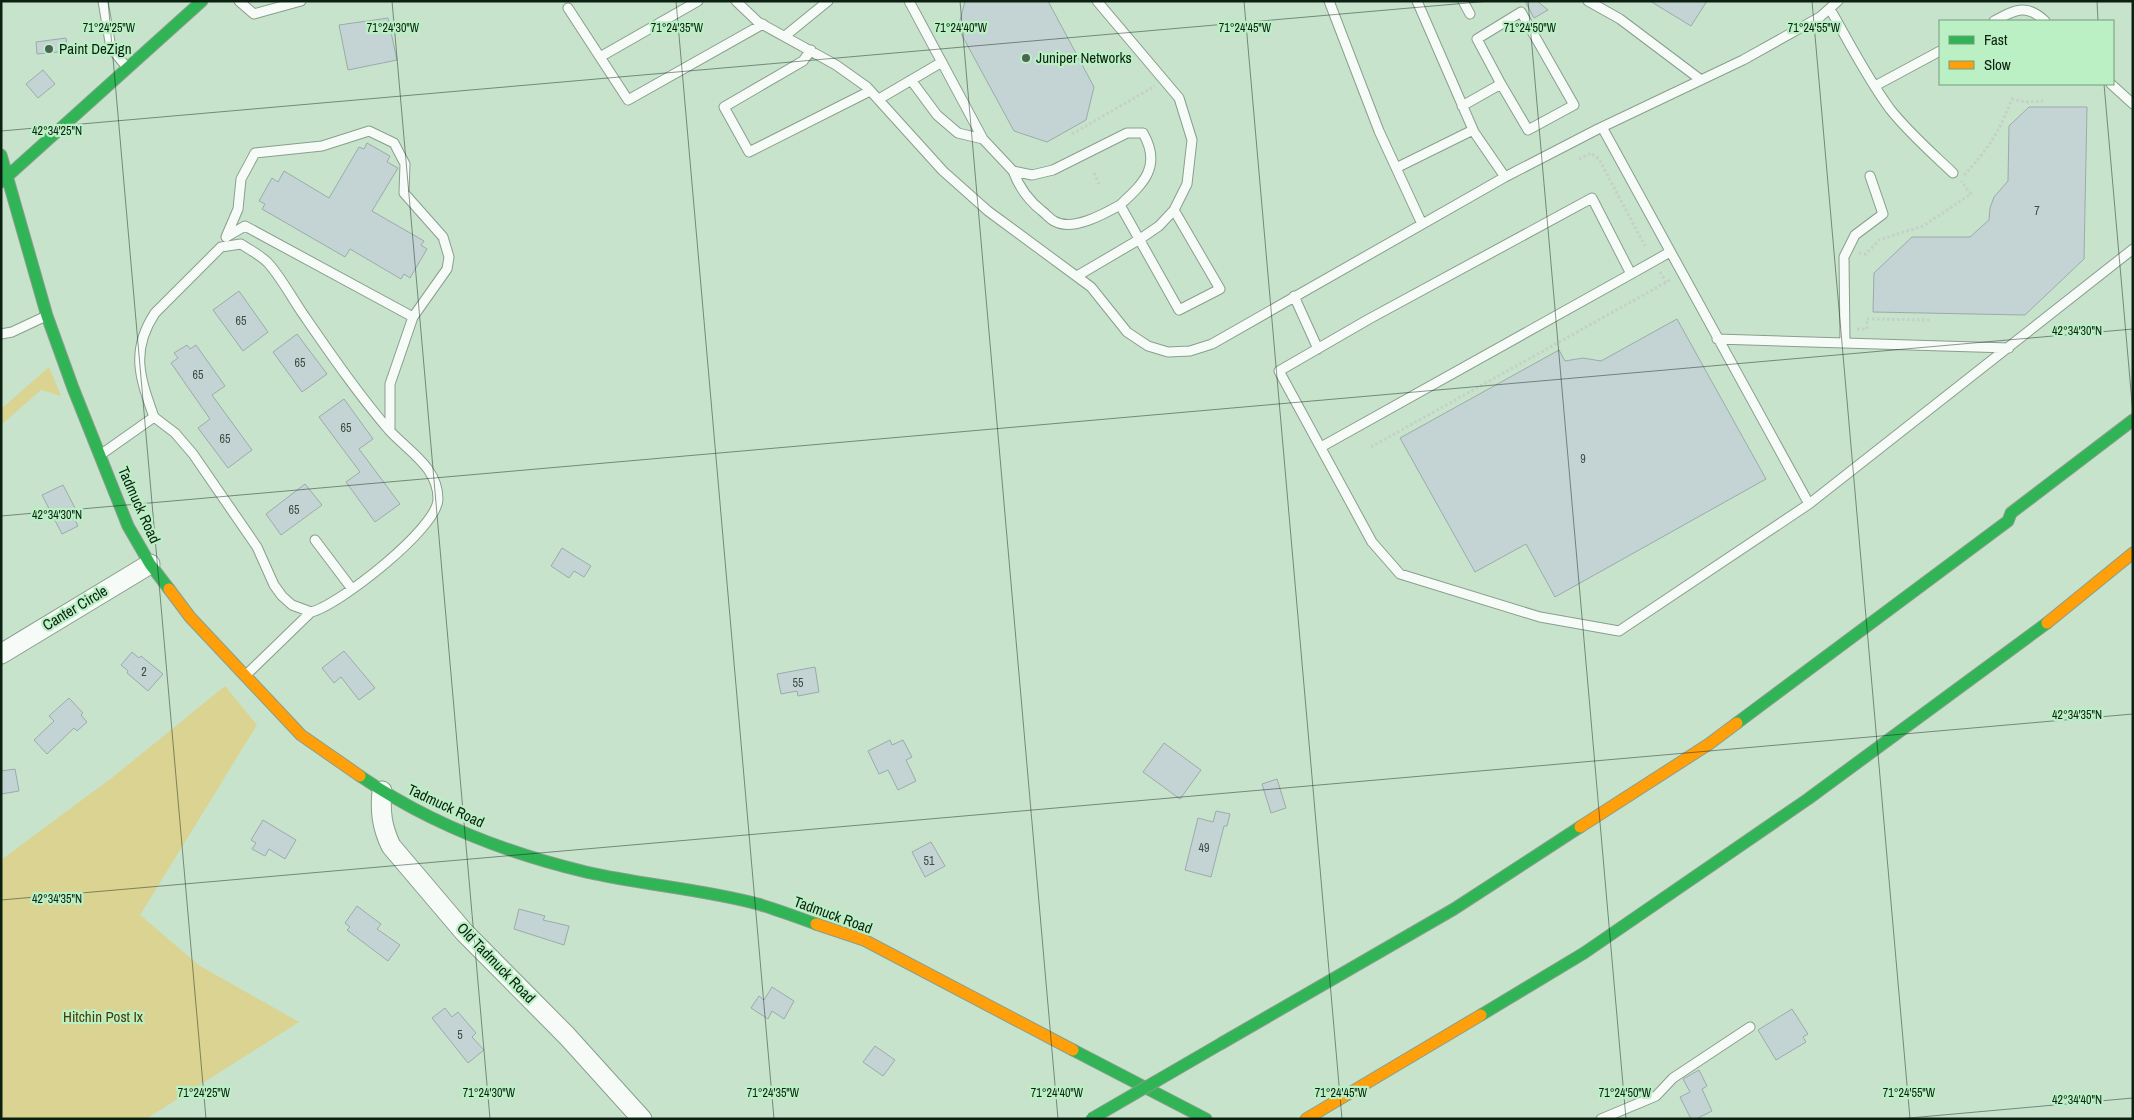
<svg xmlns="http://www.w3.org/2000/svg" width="2134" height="1120" font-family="'Archivo Narrow',sans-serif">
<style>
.green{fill:#dad391}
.building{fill:#c4d4d4;stroke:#9babaa}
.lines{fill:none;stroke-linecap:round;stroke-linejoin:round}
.lane-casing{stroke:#889f8d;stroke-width:11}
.street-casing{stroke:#889f8d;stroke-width:21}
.fast-casing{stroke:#889f8d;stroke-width:13}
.slow-casing{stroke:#889f8d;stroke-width:13}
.path{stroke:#c6cfc8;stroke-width:3;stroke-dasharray:2.5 2.5;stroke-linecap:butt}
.lane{stroke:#f7fbf7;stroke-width:9}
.street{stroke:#f7fbf7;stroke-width:19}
.fast{stroke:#30b455;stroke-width:11}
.slow{stroke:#ff9f0a;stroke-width:11}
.fast-bridge-casing{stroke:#889f8d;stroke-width:13;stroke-linecap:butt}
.fast-bridge{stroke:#30b455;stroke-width:11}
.ticks{fill:none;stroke:#0c2011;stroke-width:1;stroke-opacity:0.45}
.poi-dot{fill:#4d6452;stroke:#baf0c4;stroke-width:2}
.labels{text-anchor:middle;stroke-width:4.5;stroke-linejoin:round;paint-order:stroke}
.number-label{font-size:12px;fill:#3a4d42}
.poi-label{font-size:15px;fill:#0c2011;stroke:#baf0c4;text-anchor:start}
.street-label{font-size:15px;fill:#0c2011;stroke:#baf0c4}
.park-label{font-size:15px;fill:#4c3a00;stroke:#baf0c4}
.ticks-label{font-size:12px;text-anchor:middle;fill:#0c2011;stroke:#baf0c4;stroke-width:4.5;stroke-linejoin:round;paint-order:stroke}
</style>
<rect width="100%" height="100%" fill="#c7e3cc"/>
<path class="green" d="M49 367 61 396 41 390 1 425V409Z
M225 686 257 725 140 915 200 966 299 1022 146 1119H1V860L113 777Z"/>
<path class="building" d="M965 1H1048L1094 87 1086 120 1047 142 1014 131 958 28Z
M1525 1H1537L1548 10 1534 18Z
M1650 1H1707L1691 26Z
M388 18 397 60 348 70 339 25Z
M66 38 68 51 37 54 36 42Z
M43 70 55 84 38 98 26 84Z
M2029 107H2087L2084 259 2025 315 1873 312 1874 273 1912 237H1970L1989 220 1990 208 1994 197 2008 181 2009 126Z
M367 143 390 156 387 162 398 168 372 211 424 241 421 245 427 249 410 278 404 274 401 279 350 249 345 257 262 209 265 204 259 201 272 178 278 182 284 171 329 198 359 147 364 149Z
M239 291 268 332 243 351 213 310Z
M1677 319 1766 479 1555 597 1526 544 1475 572 1400 438 1559 350 1565 361 1583 358 1601 361Z
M297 334 327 374 302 392 273 352Z
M187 345 190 349 196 345 225 386 212 395 252 450 228 468 198 428 210 419 171 363 178 358 174 353Z
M344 399 373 439 359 449 400 504 375 522 346 482 360 472 319 417Z
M305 484 322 505 281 535 266 514Z
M63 485 75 508 70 510 78 526 62 534 42 495Z
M562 548 591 566 584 577 574 571 569 578 551 566Z
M344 651 375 688 359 700 341 677 334 683 322 668Z
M132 652 139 658 141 656 163 674 148 691 127 673 128 671 121 665Z
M815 667 819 692 798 696 797 691 781 694 777 674Z
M69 698 83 713 81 715 87 722 77 731 74 728 47 754 34 740 54 721 49 716Z
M890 740 892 745 903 740 912 757 906 760 916 781 898 790 888 770 879 774 868 751Z
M1164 743 1201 770 1180 799 1143 772Z
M15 769 19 791 1 794V771Z
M1277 779 1286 808 1271 813 1262 784Z
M1216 811 1230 814 1227 826H1224L1211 877 1185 870 1198 818 1213 822Z
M263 820 296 840 285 859 269 849 265 856 252 849 256 843 251 840Z
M931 842 945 866 925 877 912 852Z
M357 906 381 924 377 929 400 945 388 961 347 930 350 927 345 923Z
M519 909 545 916 543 920 569 926 564 945 514 929Z
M772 987 794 1001 784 1019 772 1011 768 1019 751 1008 759 996 764 1000Z
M445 1008 452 1017 458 1012 476 1033 472 1037 484 1050 468 1063 432 1018Z
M1792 1009 1808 1034 1803 1037 1806 1042 1776 1060 1758 1030Z
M875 1046 895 1060 883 1076 863 1062Z
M1699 1070 1707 1086 1702 1089 1712 1111 1696 1119H1691L1680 1097 1690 1092 1683 1079Z"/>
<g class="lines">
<g class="lane-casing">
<path id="lane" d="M103 1 111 48 125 65
M239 1 254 14 301 1
M736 1 758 22 836 65 867 87 943 171 988 211 1091 287 1127 332 1148 346 1168 352 1190 351 1212 344 1505 177 1598 129 1743 60 1820 17 1838 1
M909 1 983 139 1013 171 1032 175 1053 170 1127 133H1143C1162 166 1144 183 1120 205L1179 310 1220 289 1174 210
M1329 1 1379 131 1422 224
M1417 1 1474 132 1505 177
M1463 1 1470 14
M1588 1 1620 19 1701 80
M568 8 628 100 763 24
M1830 9C1849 42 1867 78 1890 109 1908 132 1931 152 1953 173
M1994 21C2015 10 2026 3 2045 21
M785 36 828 1
M811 50 803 61 724 107 749 152 870 91
M600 57 698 1
M911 80 937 115 958 133 983 139
M2111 84 2133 104
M1875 86 1940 51
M879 99 942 62
M1462 106 1501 84 1477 39 1521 12 1574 105 1528 130 1501 84
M1602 127 1809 504 1619 631 1540 617 1400 574 1372 542 1279 371 1369 319 1592 198 1631 274 1670 252
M1396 168 1473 130
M1013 171C1019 187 1028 200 1042 211 1046 214 1050 219 1054 221 1072 232 1104 214 1120 205
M226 237 238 209 241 179 255 153 322 146 369 131 394 143 405 164 404 193 443 237 449 257 447 269 413 317 390 384V430
M226 237 245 226 413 317
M1077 276 1140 239 1159 226 1174 210 1187 184 1192 140 1179 98 1097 1
M1294 296 1318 349
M1 334 12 332 44 317
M1717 339 2009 348
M1845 343 1844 257 1855 235 1883 214 1870 176
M1321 447 1631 274
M103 453 154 417 175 433 193 454 257 547 274 585 282 596 292 605 311 612C338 606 438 528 438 499 438 467 408 451 389 430 358 394 330 353 303 314 292 298 282 279 269 264 262 256 250 250 241 244L221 247 155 313C130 351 140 378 154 417
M1809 504 2133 249
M315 540 352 589
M247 674 311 612
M1601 1119 1656 1096 1673 1078 1750 1027"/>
</g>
<g class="street-casing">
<path id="street" d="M1 654 150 564
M382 791C380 812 382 827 391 846L464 932 567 1036 642 1119"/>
</g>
<g class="fast-casing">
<path id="fast" d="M1 155 47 316 73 388 128 526 150 564 169 589
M1 182 202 1
M1737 723 2008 521 2011 513 2133 420
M360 776C427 822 506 853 586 872 643 885 702 889 758 904 778 910 797 917 816 924
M1481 1015 1584 953 1808 799 2047 623
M1222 1043 1454 909 1580 827
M1073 1050 1206 1119"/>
</g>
<g class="slow-casing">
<path id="slow" d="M169 589 190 617 301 735 360 776
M2047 623 2133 553
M1580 827 1709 744 1737 723
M816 924 864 940 1073 1050
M1306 1119 1481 1015"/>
</g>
<path class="path" d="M1072 134 1155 86
M1579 159 1591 153 1599 159 1645 246
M1094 173 1099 184
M1964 175C1988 150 2000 130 2012 99L2026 102 2043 101
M1859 253 1866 254 1879 240 1923 226 1971 194 1961 181
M1660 272 1666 282
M1857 329H1867V319L1931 320
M1371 447 1672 279"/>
<use href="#lane" class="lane"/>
<use href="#street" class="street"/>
<use href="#fast" class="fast"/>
<use href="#slow" class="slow"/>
<g class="fast-bridge-casing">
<path id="fast-bridge" d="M1091 1119 1222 1043"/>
</g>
<use href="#fast-bridge" class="fast-bridge"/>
</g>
<path class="ticks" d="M108 1 206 1119M392 1 490 1119M676 1 774 1119M960 1 1058 1119M1244 1 1342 1119M1528 1 1626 1119M1812 1 1910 1119M2097 1 2098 21M2104 84 2133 414M1 131 1490 1M1 516 2133 329M1 900 2133 714M1898 1119 2133 1098"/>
<g class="poi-dot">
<circle cx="49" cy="49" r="5"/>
<circle cx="1026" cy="58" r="5"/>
</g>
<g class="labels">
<g class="number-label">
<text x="2037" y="215">7</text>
<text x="241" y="325">65</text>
<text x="300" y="367">65</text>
<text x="198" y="379">65</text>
<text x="346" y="432">65</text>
<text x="225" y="443">65</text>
<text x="1583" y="463">9</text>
<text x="294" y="514">65</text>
<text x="144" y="676">2</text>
<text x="798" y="687">55</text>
<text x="1204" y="852">49</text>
<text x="929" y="865">51</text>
<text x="460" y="1039">5</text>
</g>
<g class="poi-label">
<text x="59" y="54">Paint DeZign</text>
<text x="1036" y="63">Juniper Networks</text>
</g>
<g class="street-label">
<text transform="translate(139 505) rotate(66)" y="5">Tadmuck Road</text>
<text transform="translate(75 608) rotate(-31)" y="5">Canter Circle</text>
<text transform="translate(446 806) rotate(25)" y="5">Tadmuck Road</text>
<text transform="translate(833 915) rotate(20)" y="5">Tadmuck Road</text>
<text transform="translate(496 963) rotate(46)" y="5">Old Tadmuck Road</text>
</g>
<g class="park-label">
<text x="103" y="1022">Hitchin Post Ix</text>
</g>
</g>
<g class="ticks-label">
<text x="109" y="32">71°24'25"W</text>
<text x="393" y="32">71°24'30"W</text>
<text x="677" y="32">71°24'35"W</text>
<text x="961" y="32">71°24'40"W</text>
<text x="1245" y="32">71°24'45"W</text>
<text x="1530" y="32">71°24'50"W</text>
<text x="1814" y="32">71°24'55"W</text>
<text x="57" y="135">42°34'25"N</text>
<text x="2077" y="335">42°34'30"N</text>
<text x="57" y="519">42°34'30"N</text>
<text x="2077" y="719">42°34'35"N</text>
<text x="57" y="903">42°34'35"N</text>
<text x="204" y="1097">71°24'25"W</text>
<text x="489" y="1097">71°24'30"W</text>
<text x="773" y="1097">71°24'35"W</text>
<text x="1057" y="1097">71°24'40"W</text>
<text x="1341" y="1097">71°24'45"W</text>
<text x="1625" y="1097">71°24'50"W</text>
<text x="1909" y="1097">71°24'55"W</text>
<text x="2077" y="1104">42°34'40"N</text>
</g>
<rect width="2134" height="1120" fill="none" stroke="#0c2011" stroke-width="5"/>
<rect x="1939" y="20" width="175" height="65" fill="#baf0c4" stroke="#749d7c"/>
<rect x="1949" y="36" width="25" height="8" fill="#30b455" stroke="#749d7c"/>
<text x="1984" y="45" font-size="15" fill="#0c2011">Fast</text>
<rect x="1949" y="61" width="25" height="8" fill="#ff9f0a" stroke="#749d7c"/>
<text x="1984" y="70" font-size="15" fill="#0c2011">Slow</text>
</svg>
